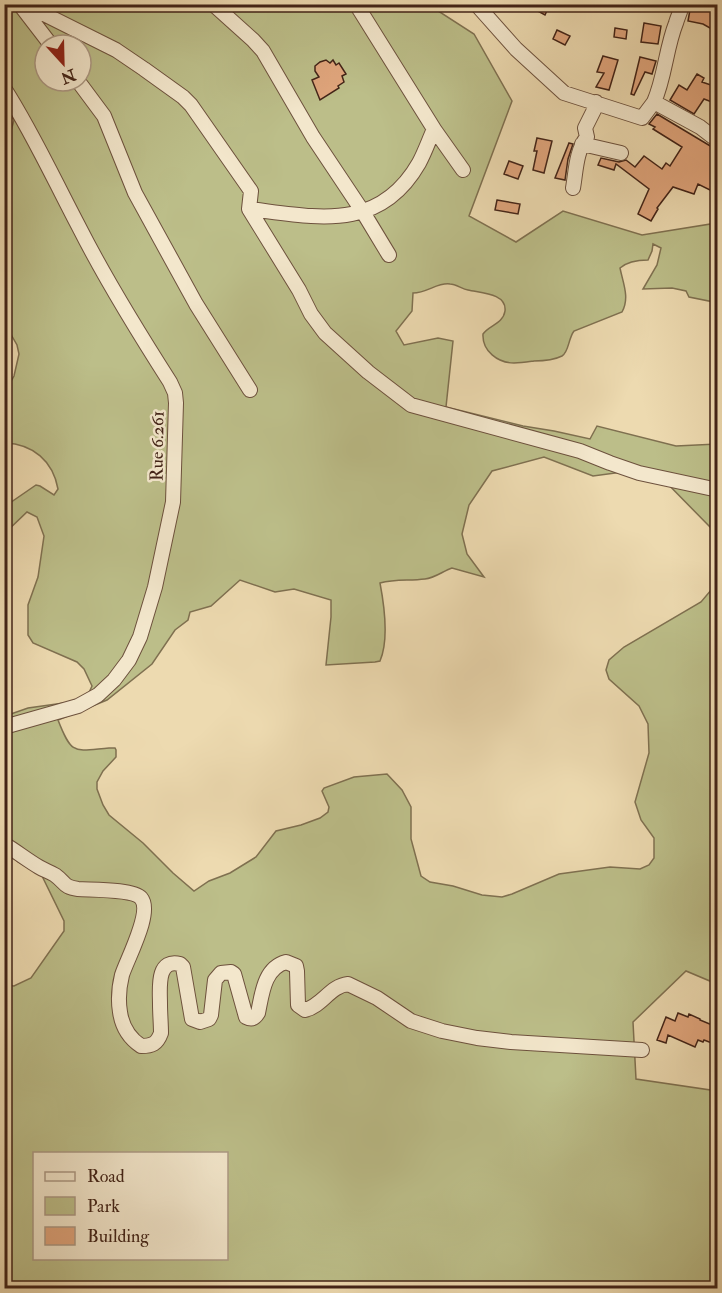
<svg xmlns="http://www.w3.org/2000/svg" width="722" height="1293" font-family="'IM FELL Double Pica',serif">
<style>
.green{fill:#bcbe89;stroke:#7f7050;stroke-width:1.5;fill-rule:evenodd}
.building{fill:#e0a57c;stroke:#422317;stroke-width:1.5}
.lines{fill:none;stroke-linecap:round;stroke-linejoin:round}
.minor-casing{stroke:#6d513d;stroke-width:16}
.minor{stroke:#f3e7cc;stroke-width:14}
.labels{text-anchor:middle;stroke-width:5;stroke-linejoin:round;paint-order:stroke}
.street-label{font-size:18px;fill:#422317;stroke:#f3e7cc}
</style>
<rect width="100%" height="100%" fill="#eddab0"/>
<filter id="stains"><feTurbulence type="fractalNoise" baseFrequency=".00333" numOctaves="4"/><feColorMatrix values="0 0 0 0 .2 0 0 0 0 .09 0 0 0 0 .02 0 0 0 .5 -.17"/></filter>
<radialGradient id="worn" r=".72"><stop offset=".6" stop-color="#630" stop-opacity="0"/><stop offset="1" stop-color="#630" stop-opacity=".3"/></radialGradient>
<path class="green" d="M5 5H429L474 34 512 101 469 216 516 242 563 211 642 235 717 223V289L714 302 689 297 686 291 672 288 643 289 657 265 661 248 653 244 652 251 648 260C638 260 628 261 620 268 623 283 630 298 622 312L574 331C568 339 569 352 562 356 554 360 542 361 534 361 527 362 521 363 514 363 498 363 482 351 483 334 489 325 503 324 505 311 507 293 480 293 468 290 462 289 456 284 450 284 438 282 427 293 413 293L412 311 396 331 404 345 438 338 453 341 446 407 523 426 554 431 590 439 597 426 676 446 717 444V537L710 527 656 472 645 469 593 476 544 457 492 471 469 505 462 534 467 554 484 577 452 568C443 571 435 578 425 579 409 581 396 579 380 583 384 604 389 640 380 661L375 662 326 665 331 617V600L294 589 275 592 240 580 211 606 190 612 188 620 175 630 152 664 107 700 58 720C72 756 74 751 109 748H115L116 750V757L103 771 97 782V789L103 805 109 815 143 843 173 873 194 891 209 881 230 873 256 857 276 831 301 825 320 818 328 812 329 807 322 791 324 788 354 777 387 774 402 790 411 807V839L421 876 430 882 453 886 482 895 502 897 512 894 559 874 610 867 640 869 649 865 654 858V838L641 820 635 802 649 753 648 724 639 706 609 679 606 670 609 660 624 647 701 602 717 583V984L686 971 633 1022 636 1079 717 1091V1288H5V985L14 986 31 978 64 931V921L42 876 18 862 5 849V716L28 708 78 701 87 697 92 686 84 669 77 662 33 643 28 635V605L38 577 44 536 37 517 27 512 5 533V509L7 505 36 485 40 486 54 495 58 489C53 461 33 444 5 443V392L14 376 19 354 17 345 5 324 4 133 11 131 14 120 5 105ZM45 45H81V81H45ZM34 1154H226V1258H34Z"/>
<path class="building" d="M525 4H550L545 15Z
M691 4H702L717 13V32L703 24 688 21Z
M644 23 661 26 658 44 641 42Z
M615 28 627 30 626 39 614 37Z
M557 30 570 36 565 45 553 39Z
M603 56 618 60 609 90 596 87 604 73 597 72Z
M640 57 656 61 652 74 645 72 634 95 631 94Z
M326 60 330 63 333 60 336 65 339 63 346 74 342 76 344 82 338 86 339 88 320 100 312 80 319 77 315 71V66L320 62Z
M697 74 704 78 702 82 717 87V104L704 99 694 114 670 100 679 85 687 90Z
M657 114 717 150V184L714 192 698 184 694 194 673 187 657 208 658 209 651 221 638 214 649 189 616 164 614 170 598 165 601 158 619 162 626 160 635 167 644 156 662 169 666 163 670 166 682 147 653 129 655 127 649 124Z
M537 138 552 141 544 173 533 170 537 151H534Z
M569 143 573 144 568 159 565 180 555 178Z
M509 161 523 166 518 179 504 174Z
M497 200 520 204 518 214 495 210Z
M678 1013 688 1017 689 1014 700 1019V1020L717 1027V1045L704 1040 703 1042 698 1040 695 1047 668 1035 666 1043 657 1040 666 1017 675 1021Z"/>
<g class="lines">
<g class="minor-casing">
<path id="minor" d="M24 4 116 50 144 69 183 97 191 105 251 191 249 209 299 290 311 314 325 333 368 372 411 405 580 451 610 463 639 473 718 490
M213 4 253 40 263 51 313 137 363 212 389 255
M476 4 516 49 564 93 642 118 654 102 700 127 713 137H718
M21 6 51 45
M78 81 104 116 135 193 196 304 250 390
M4 88C33 133 55 182 80 229 107 282 138 332 170 382L175 393 176 403 173 502 155 587 140 637 129 660 114 680 98 695 78 706 4 727
M654 102C665 77 666 48 676 23 678 16 681 11 682 4
M434 129 463 170
M582 144 621 153
M573 188C576 171 576 151 587 137L585 128 594 110 596 102
M249 209C316 217 379 233 419 163 425 152 429 140 434 129L356 4
M4 844C16 851 27 860 39 867 44 870 50 872 55 875 66 883 63 887 78 889 91 890 133 889 141 898 153 912 127 959 122 975 119 987 118 1000 120 1012 122 1026 129 1038 141 1046 152 1046 157 1044 161 1033 161 1024 160 1014 160 1004 160 989 156 958 180 964L183 967 192 1019 200 1022 209 1019 211 1015 215 980 221 973 231 972 234 974 246 1017C252 1020 255 1018 258 1013 262 994 264 968 286 962L296 966 297 971 298 1005 305 1010C322 1006 330 986 348 984L377 998 411 1021 442 1031 477 1038 511 1042 642 1050"/>
</g>
<use href="#minor" class="minor"/>
</g>
<g class="labels">
<g class="street-label">
<text transform="translate(157 446) rotate(-89)" y="6">Rue 6.261</text>
</g>
</g>
<rect width="722" height="1293" fill="none" stroke="#eddab0" stroke-width="24"/>
<rect x="6" y="6" width="710" height="1281" fill="none" stroke="#422317" stroke-width="3"/>
<rect x="12" y="12" width="698" height="1269" fill="none" stroke="#422317" stroke-width="1.5"/>
<rect x="33" y="1152" width="195" height="108" fill="#f3e7cc" stroke="#ac9984" stroke-width="1.5"/>
<rect x="45" y="1172" width="30" height="9" fill="#f3e7cc" stroke="#ac9984" stroke-width="1.5"/>
<text x="87" y="1182" font-size="18" fill="#422317">Road</text>
<rect x="45" y="1197" width="30" height="18" fill="#bcbe89" stroke="#ac9984" stroke-width="1.5"/>
<text x="87" y="1212" font-size="18" fill="#422317">Park</text>
<rect x="45" y="1227" width="30" height="18" fill="#e0a57c" stroke="#ac9984" stroke-width="1.5"/>
<text x="87" y="1242" font-size="18" fill="#422317">Building</text>
<g transform="translate(63 63) rotate(158)"><circle r="28" fill="#f3e7cc" stroke="#ac9984" stroke-width="1.5"/>
<path d="M0-4.5L10 22L0 15L-10 22Z" fill="#8f2418"/>
<text y="-9" font-size="16" font-weight="bold" text-anchor="middle" fill="#422317">N</text>
</g>
<rect width="100%" height="100%" filter="url(#stains)"/>
<rect width="100%" height="100%" fill="url(#worn)"/>
</svg>
